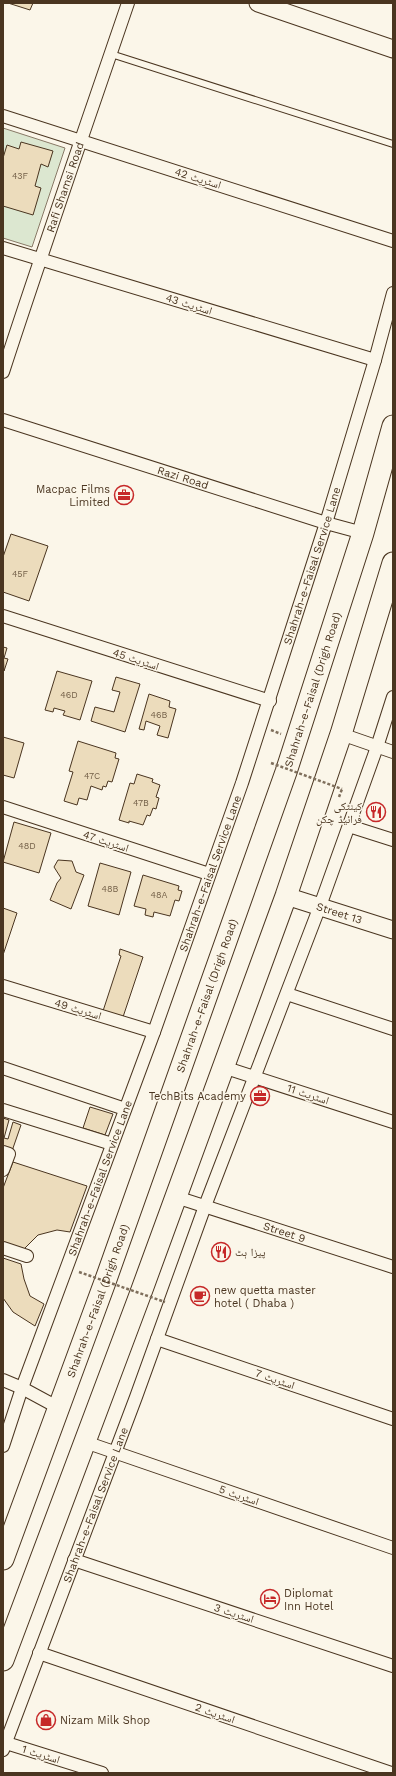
<svg xmlns="http://www.w3.org/2000/svg" width="396" height="1776" font-family="'Work Sans','Noto Naskh Arabic',sans-serif">
<style>
.green{fill:#dce7d0;stroke:#887966}
.building{fill:#ecdcbc;stroke:#4a3520}
.lines{fill:none;stroke-linecap:round;stroke-linejoin:round}
.lane-casing{stroke:#4a3520;stroke-width:8}
.street-casing{stroke:#4a3520;stroke-width:14}
.secondary-casing{stroke:#4a3520;stroke-width:19}
.highway-casing{stroke:#4a3520;stroke-width:23}
.path{stroke:#7f6f5c;stroke-width:2.5;stroke-dasharray:3 2;stroke-linecap:butt}
.lane{stroke:#fbf6e9;stroke-width:6}
.street{stroke:#fbf6e9;stroke-width:12}
.secondary{stroke:#fbf6e9;stroke-width:17}
.highway{stroke:#fbf6e9;stroke-width:21}
.path-bridge{stroke:#7f6f5c;stroke-width:2.5;stroke-dasharray:3 2;stroke-linecap:butt}
.labels{text-anchor:middle;stroke-width:3;stroke-linejoin:round;paint-order:stroke}
.number-label{font-size:9px;fill:#725f47}
.street-label{font-size:11px;fill:#4a3520;stroke:#fbf6e9}
.poi-label{font-size:11px;fill:#4a3520;stroke:#fbf6e9;text-anchor:start}
</style>
<rect width="100%" height="100%" fill="#fbf6e9"/>
<path class="green" d="M3 128 65 148 32 247 3 238Z"/>
<path class="building" d="M8 3H33L30 10Z
M21 142 53 151 48 167 41 164 35 186 41 188 33 215 3 206V158L7 145 19 149Z
M11 534 48 546 29 601 3 592V557Z
M3 647 7 648 4 658 8 659 4 671Z
M57 671 92 681 80 720 63 715 65 711 54 708 53 712 45 710Z
M116 677 140 684 125 732 91 721 95 707 114 712 120 692 112 690Z
M149 694 170 701 169 707 176 709 168 738 157 735 160 726 146 721 144 730 139 729Z
M3 737 24 743 14 778 3 775Z
M78 741 116 753 115 758 119 759 112 782 108 781 106 787 103 786 102 790 91 786 87 800 79 798 77 805 64 801 73 772 69 771Z
M137 774 153 779 152 782 160 785 156 797 159 798 156 809 153 808 150 816 147 815 143 825 129 821V823L119 820 130 783 134 784Z
M14 822 51 833 39 873 3 862Z
M58 860 72 861 76 872 84 875 71 909 50 900 57 883 61 878 54 867Z
M100 863 131 872 119 915 88 906Z
M143 875 179 886 178 890 182 891 179 901 175 900 170 916 154 912 153 917 145 915 146 909 134 906Z
M3 908 17 913 3 955Z
M120 949 143 957 123 1017 103 1011 121 956 119 955Z
M90 1107 113 1114 105 1135 83 1128Z
M3 1118 9 1120 4 1138 8 1139 13 1122 21 1125 12 1151 3 1147Z
M13 1162 87 1186 70 1232 57 1230 38 1235 23 1250 3 1243V1188Z
M3 1258 21 1264 24 1279 30 1296 44 1304 35 1326 13 1312 3 1298Z"/>
<g class="lines">
<g class="lane-casing">
<path id="lane" d="M111 54 393 144"/>
</g>
<g class="street-casing">
<g id="street">
<path d="M3 116 393 241"/>
<path d="M3 248 375 360"/>
<path id="s1" d="M3 372C43 249 86 126 128 3"/>
<path id="s2" d="M3 420 326 523 363 533"/>
<path d="M3 616 270 701"/>
<path d="M341 734 393 752"/>
<path d="M3 807 209 874"/>
<path d="M349 826 393 840"/>
<path d="M3 986 154 1032"/>
<path d="M287 994 393 1029"/>
<path d="M223 1067 393 1122"/>
<path d="M3 1068 125 1109"/>
<path d="M3 1110 112 1144"/>
<path d="M3 1152 9 1154 3 1170"/>
<path id="s3" d="M176 1197 393 1267"/>
<path d="M3 1248 27 1256"/>
<path d="M157 1339 393 1419"/>
<path d="M3 1380 22 1388 59 1408"/>
<path d="M85 1442 393 1548"/>
<path id="s4" d="M3 1446 22 1388 154 1032 242 783 326 523 375 360 393 293"/>
<path d="M74 1560 393 1666"/>
<path d="M39 1653 391 1773"/>
<path d="M3 1742 102 1773"/>
<path id="s5" d="M3 1750 136 1397 205 1206 320 906 377 747 393 697"/>
</g>
</g>
<g class="secondary-casing">
<g id="secondary">
<path d="M258 3 393 49"/>
<path id="s6" d="M286 896 393 930"/>
</g>
</g>
<g class="highway-casing">
<g id="highway">
<path id="s7" d="M3 1559 105 1282 286 772 363 533 393 426"/>
<path d="M3 1660 140 1295 286 896 341 734 393 563"/>
</g>
</g>
<path class="path" d="M271 730 281 734
M339 797 342 789"/>
<use href="#lane" class="lane"/>
<use href="#street" class="street"/>
<use href="#secondary" class="secondary"/>
<use href="#highway" class="highway"/>
<path class="path-bridge" d="M271 763 342 789
M79 1272 165 1302"/>
</g>
<defs>
<g id="office-ring" transform="scale(1)"><circle r="9.5" fill="#fbf6e9" stroke="#c62828" stroke-width="1.5"/><path d="M-6-3h4V-5.5h4V-3h4V5H-6ZM-1-4.5V-3h2v-1.5ZM-6 0V1H6V0Z" fill="#c62828"/></g>
<g id="restaurant-ring" transform="scale(1)"><circle r="9.5" fill="#fbf6e9" stroke="#c62828" stroke-width="1.5"/><path d="M-5-6h1v4h1v-4h1v4h1v-4h1v5L-1.5 .5V6h-2V.5L-5-1ZM5-6V6H3V1.5H1.5Q1.5-4 5-6Z" fill="#c62828"/></g>
<g id="cafe-ring" transform="scale(1)"><circle r="9.5" fill="#fbf6e9" stroke="#c62828" stroke-width="1.5"/><path d="M-5.5-4.5H6V0H3Q3 3.5 0 3.5H-2.5Q-5.5 3.5-5.5 0ZM3-3.2v2h1.7v-2ZM-6 4.5H4V6H-6Z" fill="#c62828"/></g>
<g id="hotel-ring" transform="scale(1)"><circle r="9.5" fill="#fbf6e9" stroke="#c62828" stroke-width="1.5"/><path d="M-6-4.5h1.5V1H6V5H4.5V3h-9V5H-6ZM-4 0a1.8 1.8 0 1 1 3.6 0ZM.5 0V-2.5h3Q6-2.5 6 0Z" fill="#c62828"/></g>
<g id="shop-ring" transform="scale(1)"><circle r="9.5" fill="#fbf6e9" stroke="#c62828" stroke-width="1.5"/><path d="M-5-2.5h2.3a2.7 3.5 0 0 1 5.4 0H5L5.5 6h-11ZM-1.5-2.5h3a1.5 2.3 0 0 0-3 0Z" fill="#c62828"/></g>
</defs>
<g fill-rule="evenodd">
<use href="#office-ring" x="124" y="495"/>
<use href="#restaurant-ring" x="376" y="812"/>
<use href="#office-ring" x="260" y="1096"/>
<use href="#restaurant-ring" x="221" y="1252"/>
<use href="#cafe-ring" x="200" y="1296"/>
<use href="#hotel-ring" x="270" y="1599"/>
<use href="#shop-ring" x="46" y="1720"/>
</g>
<g class="labels">
<g class="number-label">
<text x="20" y="179">43F</text>
<text x="20" y="577">45F</text>
<text x="69" y="698">46D</text>
<text x="159" y="718">46B</text>
<text x="92" y="779">47C</text>
<text x="141" y="806">47B</text>
<text x="27" y="849">48D</text>
<text x="110" y="892">48B</text>
<text x="159" y="898">48A</text>
</g>
<g class="street-label">
<text transform="translate(198 178) rotate(17)" y="4">اسٹریٹ 42</text>
<text dy="4" stroke="none"><textPath href="#s1" startOffset="195">Rafi Shamsi Road</textPath></text>
<text transform="translate(189 304) rotate(17)" y="4">اسٹریٹ 43</text>
<text dy="4" stroke="none"><textPath href="#s2" startOffset="189">Razi Road</textPath></text>
<text dy="4" stroke="none"><textPath href="#s4" startOffset="933">Shahrah-e-Faisal Service Lane</textPath></text>
<text transform="translate(136 659) rotate(18)" y="4">اسٹریٹ 45</text>
<text dy="4" stroke="none"><textPath href="#s7" startOffset="923">Shahrah-e-Faisal (Drigh Road)</textPath></text>
<text transform="translate(106 841) rotate(18)" y="4">اسٹریٹ 47</text>
<text dy="4" stroke="none"><textPath href="#s4" startOffset="609">Shahrah-e-Faisal Service Lane</textPath></text>
<text dy="4" stroke="none"><textPath href="#s6" startOffset="56">Street 13</textPath></text>
<text dy="4" stroke="none"><textPath href="#s7" startOffset="599">Shahrah-e-Faisal (Drigh Road)</textPath></text>
<text transform="translate(78 1009) rotate(17)" y="4">اسٹریٹ 49</text>
<text transform="translate(308 1094) rotate(18)" y="4">اسٹریٹ 11</text>
<text dy="4" stroke="none"><textPath href="#s4" startOffset="285">Shahrah-e-Faisal Service Lane</textPath></text>
<text dy="4" stroke="none"><textPath href="#s3" startOffset="114">Street 9</textPath></text>
<text dy="4" stroke="none"><textPath href="#s7" startOffset="275">Shahrah-e-Faisal (Drigh Road)</textPath></text>
<text transform="translate(275 1379) rotate(19)" y="4">اسٹریٹ 7</text>
<text transform="translate(239 1495) rotate(19)" y="4">اسٹریٹ 5</text>
<text dy="4" stroke="none"><textPath href="#s5" startOffset="262">Shahrah-e-Faisal Service Lane</textPath></text>
<text transform="translate(234 1613) rotate(18)" y="4">اسٹریٹ 3</text>
<text transform="translate(215 1713) rotate(19)" y="4">اسٹریٹ 2</text>
<text transform="translate(41 1754) rotate(17)" y="4">اسٹریٹ 1</text>
</g>
<g class="poi-label">
<text x="110" y="493" text-anchor="end">Macpac Films<tspan x="110" dy="13">Limited</tspan></text>
<text x="362" y="810" text-anchor="end">کینٹکی<tspan x="362" dy="13">فرائیڈ چکن</tspan></text>
<text x="246" y="1100" text-anchor="end">TechBits Academy</text>
<text x="235" y="1256">پیزا ہٹ</text>
<text x="214" y="1294">new quetta master<tspan x="214" dy="13">hotel ( Dhaba )</tspan></text>
<text x="284" y="1597">Diplomat<tspan x="284" dy="13">Inn Hotel</tspan></text>
<text x="60" y="1724">Nizam Milk Shop</text>
</g>
</g>
<rect width="396" height="1776" fill="none" stroke="#4a3520" stroke-width="8"/>
</svg>
